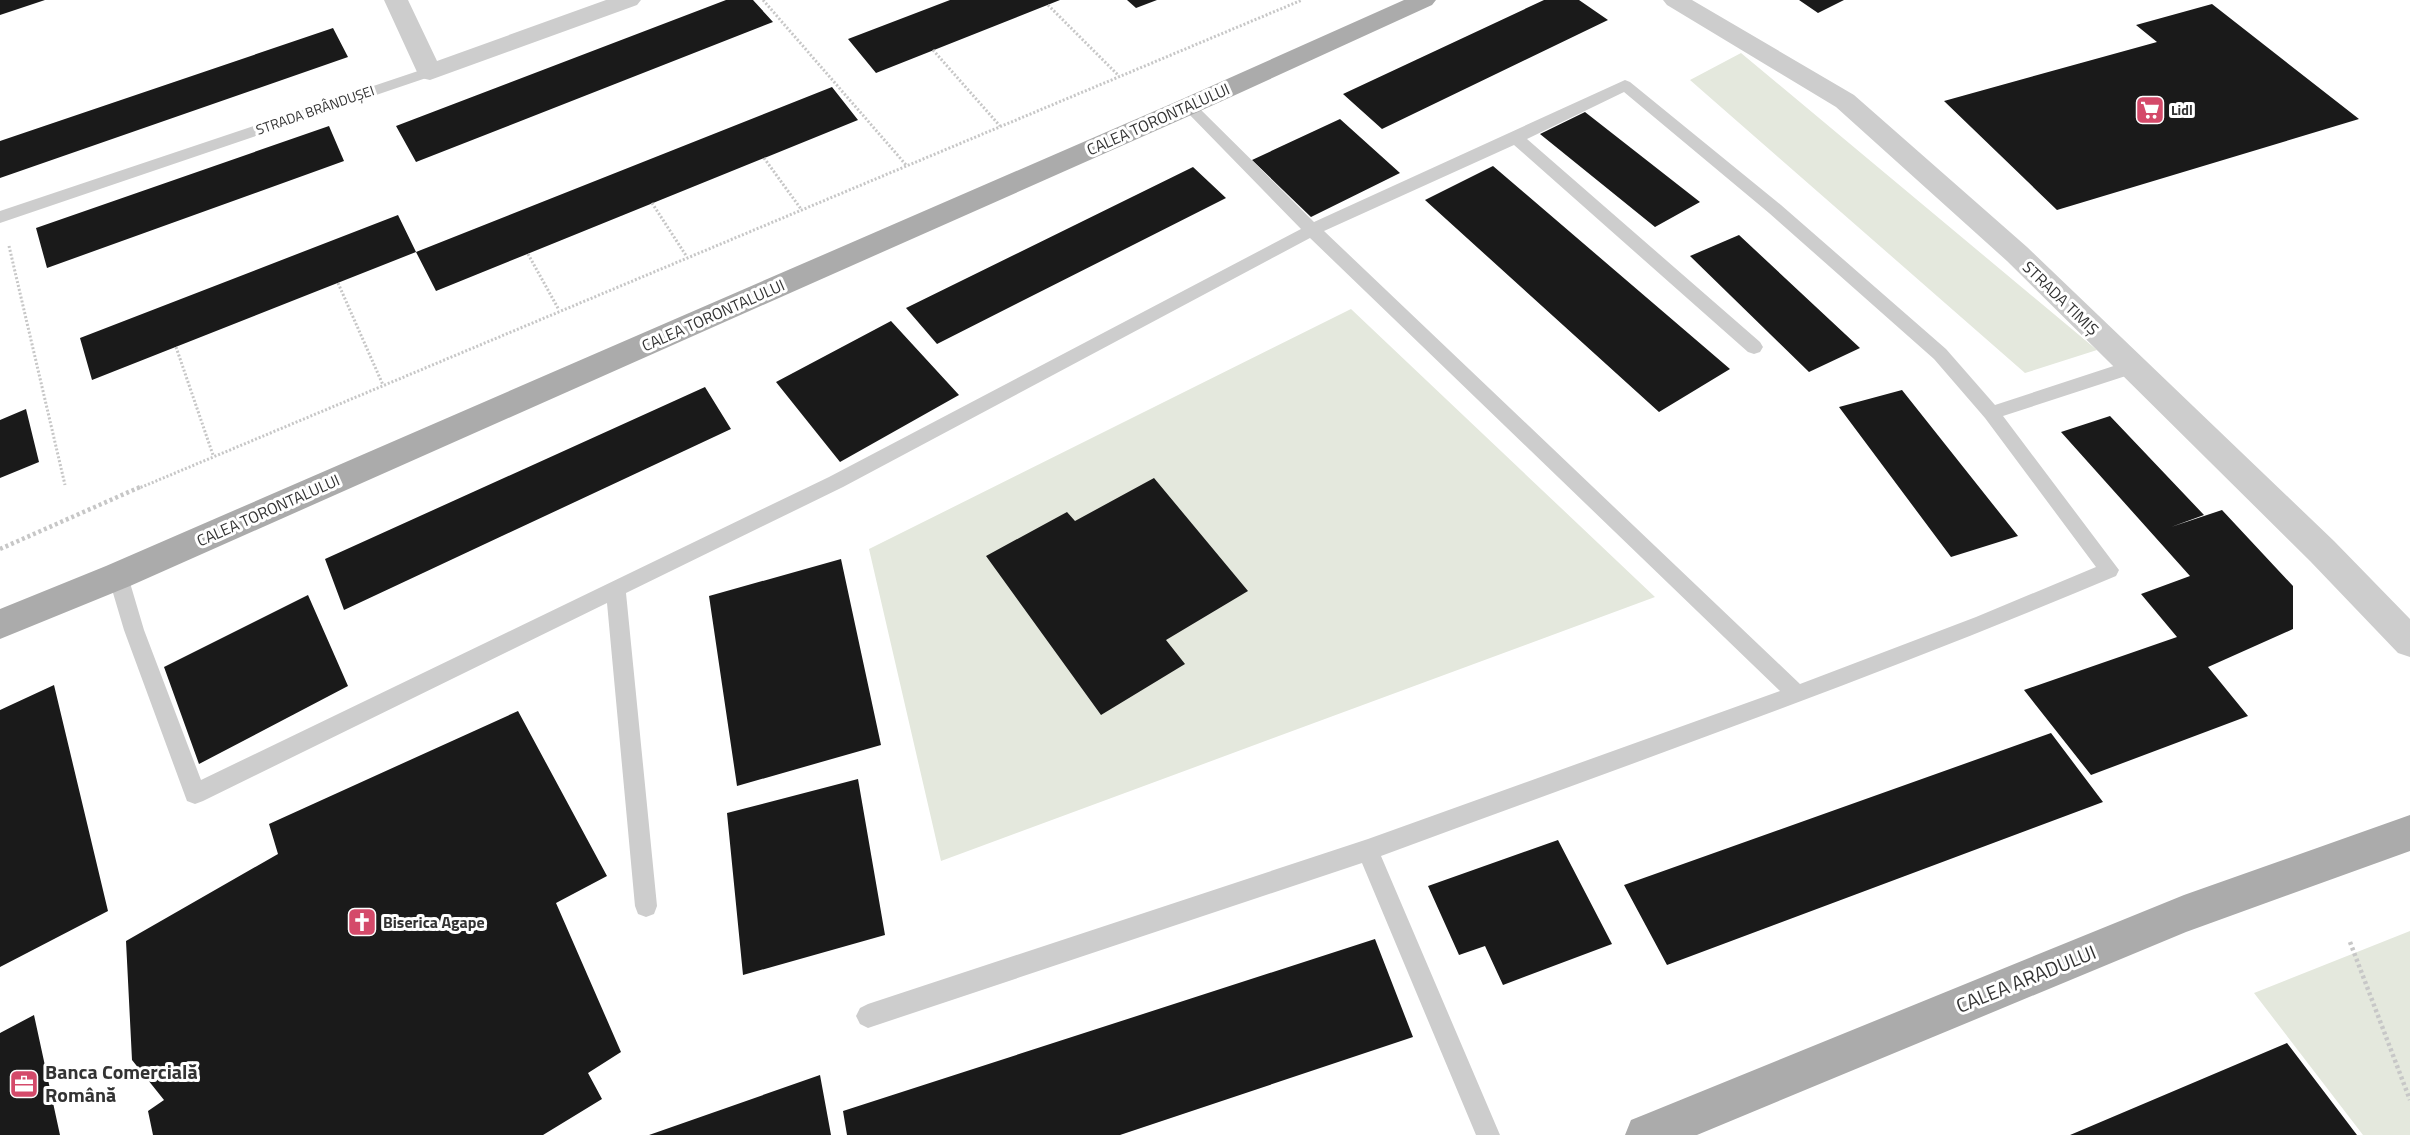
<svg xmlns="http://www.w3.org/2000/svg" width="2410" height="1135" font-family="'Titillium Web',sans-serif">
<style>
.green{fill:#e4e8dd}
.building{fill:#1a1a1a}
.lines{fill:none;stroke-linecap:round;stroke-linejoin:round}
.path-far1{stroke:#c7c7c7;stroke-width:3;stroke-dasharray:2 2;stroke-linecap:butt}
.path{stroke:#c7c7c7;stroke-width:4.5;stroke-dasharray:3 3;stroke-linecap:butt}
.service{fill:#cdcdcd;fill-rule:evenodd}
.minor{fill:#cdcdcd;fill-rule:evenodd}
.primary{fill:#ababab;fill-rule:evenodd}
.labels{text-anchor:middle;stroke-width:6;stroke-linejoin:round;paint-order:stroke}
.far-street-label{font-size:14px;fill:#333;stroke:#fff}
.far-poi-label{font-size:14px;font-weight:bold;fill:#333;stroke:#fff;text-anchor:start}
.street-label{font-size:16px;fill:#333;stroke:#fff}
.poi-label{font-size:16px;font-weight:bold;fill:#333;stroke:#fff;text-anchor:start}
.near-street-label{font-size:20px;fill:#333;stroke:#fff}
.near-poi-label{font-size:20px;font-weight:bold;fill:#333;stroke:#fff;text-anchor:start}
</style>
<rect width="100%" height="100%" fill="#fff"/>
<path class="green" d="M1741 53 2097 350 2025 373 1690 80Z
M1351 309 1655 597 941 861 869 549Z
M2410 931V1135H2363L2254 993Z"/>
<path class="building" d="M0 0H45L0 15Z
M726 0H753L773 22 416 162 396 126Z
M950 0H1060L876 73 848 39Z
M1127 0H1157L1136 8Z
M1544 0H1579L1608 20 1382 129 1343 94Z
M1799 0H1844L1818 13Z
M2212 4 2359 119 2057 210 1944 101 2157 42 2136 25Z
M333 28 348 57 0 178V141Z
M832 87 858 120 436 291 416 252Z
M1585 112 1700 202 1655 227 1540 134Z
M1340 119 1400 173 1311 217 1252 160Z
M329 126 344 161 47 268 36 228Z
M1493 166 1730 369 1659 412 1425 200Z
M1193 167 1226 198 937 344 906 308Z
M398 215 416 252 92 380 80 338Z
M1739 235 1860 348 1809 372 1690 256Z
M891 321 959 395 840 462 776 382Z
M705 387 731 429 344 610 325 559Z
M1902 390 2018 536 1951 557 1839 407Z
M26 409 39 462 0 478V420Z
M2110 416 2204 515 2171 527 2222 510 2293 586V629L2208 667 2248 716 2091 775 2024 690 2177 637 2141 594 2190 576 2061 432Z
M1154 478 1248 591 1166 640 1185 664 1101 715 986 556 1067 512 1075 521Z
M841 559 881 745 737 786 709 596Z
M308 595 348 686 199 764 164 667Z
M54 685 108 911 0 967V710Z
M518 711 607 876 556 903 621 1052 588 1073 602 1099 543 1135H153L148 1111 164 1100 132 1060 126 941 278 854 269 824Z
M2051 733 2103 802 1667 965 1624 885Z
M858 779 885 935 743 975 727 813Z
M1558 840 1612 944 1503 985 1485 946 1459 955 1428 886Z
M1375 939 1413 1037 1120 1135H847L843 1111Z
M34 1015 60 1135H0V1033Z
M2287 1043 2357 1135H2070Z
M820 1075 831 1135H649Z"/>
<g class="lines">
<path class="path-far1" d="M763 0 907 166
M1048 5 1119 76
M933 50 1000 126
M764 158 801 209
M652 203 687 257
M9 246 65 485
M528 254 559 310
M338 283 383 385
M176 347 213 455
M137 489 1302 0"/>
<path class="path" d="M0 549 140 487
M2350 942 2410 1100"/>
<path class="service" d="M430 67 435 69 437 72 435 75 0 223V211Z
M1625 80 1630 82 1781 205 1946 349 1995 405 2132 360 2138 362 2141 367 2138 372 2003 416 2119 570 2116 576C1875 678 1627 765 1381 856L1500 1135H1476L1362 863 868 1028 860 1024 856 1016 860 1008 868 1004 1368 839 1780 691 1310 238 843 487 626 593 657 906 654 914 646 917 638 914 635 906 607 603 203 801 195 804 187 801 124 630 108 576 111 570 118 568 125 570 128 576 144 630 201 780 829 477 1301 229 1184 109 1181 106 1184 103H1194L1314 222ZM1624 92 1769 213 1934 359 1985 418 2096 567 1976 617 1800 684 1324 231 1514 145 1748 352 1754 354 1760 352 1763 347 1760 342 1527 139Z"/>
<path class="minor" d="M384 0H408L437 61 606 0H641L637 5 430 80 421 78 417 72Z
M1663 0H1692L1854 95 2027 247 2334 541 2410 619V657L2398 653 2310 561 2007 261 1836 107 1667 5Z"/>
<path class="primary" d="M1404 0H1436L1432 5 1198 112 130 586 0 639V609L106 566 1180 100Z
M2410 815V851L2186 932 1697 1135H1625L1631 1120 1646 1114 2184 895Z"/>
</g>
<defs>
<g id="supermarket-square" transform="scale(1.5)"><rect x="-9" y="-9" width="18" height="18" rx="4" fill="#d44a6a" stroke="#fff"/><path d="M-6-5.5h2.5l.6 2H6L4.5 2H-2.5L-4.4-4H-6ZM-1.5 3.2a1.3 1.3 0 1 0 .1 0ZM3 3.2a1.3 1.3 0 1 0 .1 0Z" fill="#fff"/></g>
<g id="church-square" transform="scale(1.5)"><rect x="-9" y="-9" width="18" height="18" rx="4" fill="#d44a6a" stroke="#fff"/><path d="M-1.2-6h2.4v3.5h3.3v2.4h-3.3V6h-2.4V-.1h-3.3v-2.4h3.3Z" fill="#fff"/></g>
<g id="office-square" transform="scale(1.5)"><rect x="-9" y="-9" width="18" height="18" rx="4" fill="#d44a6a" stroke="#fff"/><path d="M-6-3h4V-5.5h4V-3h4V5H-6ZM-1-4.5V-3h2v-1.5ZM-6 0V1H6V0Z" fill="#fff"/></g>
</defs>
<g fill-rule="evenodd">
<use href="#supermarket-square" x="2150" y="110"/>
<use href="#church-square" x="362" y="922"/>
<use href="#office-square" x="24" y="1084"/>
</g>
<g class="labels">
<g class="far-street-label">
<text transform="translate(315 110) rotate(-19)" y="5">STRADA BRÂNDUȘEI</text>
</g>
<g class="far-poi-label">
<text x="2171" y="115">Lidl</text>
</g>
<g class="street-label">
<text transform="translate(1158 119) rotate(-24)" y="6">CALEA TORONTALULUI</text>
<text transform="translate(2061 298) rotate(44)" y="6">STRADA TIMIȘ</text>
<text transform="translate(713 315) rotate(-24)" y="6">CALEA TORONTALULUI</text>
<text transform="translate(268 510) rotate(-24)" y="6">CALEA TORONTALULUI</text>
</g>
<g class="poi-label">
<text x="383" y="928">Biserica Agape</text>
</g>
<g class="near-street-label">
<text transform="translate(2026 979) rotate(-22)" y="7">CALEA ARADULUI</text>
</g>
<g class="near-poi-label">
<text x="45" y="1079">Banca Comercială<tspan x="45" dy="23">Română</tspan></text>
</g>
</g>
</svg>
